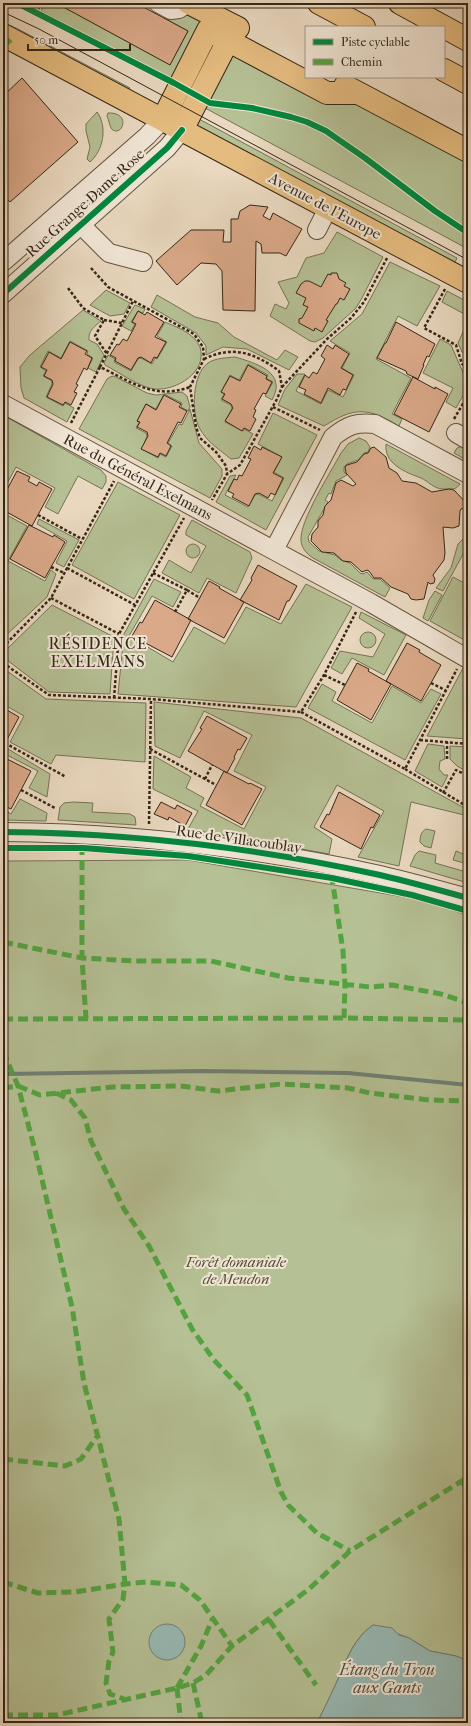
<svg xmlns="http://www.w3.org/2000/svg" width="471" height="1726" font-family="'IM FELL French Canon',serif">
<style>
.green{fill:#b5c094;stroke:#747455}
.water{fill:#98bab5;stroke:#707f75}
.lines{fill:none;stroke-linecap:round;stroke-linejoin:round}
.stream{stroke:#707f75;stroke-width:4}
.building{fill:#daa989;stroke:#342716}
.minor-casing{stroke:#625440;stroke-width:20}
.major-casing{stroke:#342716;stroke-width:24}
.highway-casing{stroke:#342716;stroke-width:24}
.path{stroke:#342716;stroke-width:2.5;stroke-dasharray:3 2;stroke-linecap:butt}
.minor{stroke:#f1e6d6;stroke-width:18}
.major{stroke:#e5bc80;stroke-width:22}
.highway{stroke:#e5bc80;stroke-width:22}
.tram{stroke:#342716;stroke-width:1}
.quiet{stroke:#53a340;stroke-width:5;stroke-dasharray:10 5;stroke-linecap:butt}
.cycleway-casing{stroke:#f1e6d6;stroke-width:8}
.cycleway{stroke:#00873e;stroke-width:6}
.labels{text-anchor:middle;stroke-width:4;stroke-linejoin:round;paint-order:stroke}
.street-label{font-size:15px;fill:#342716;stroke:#f1e6d6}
.park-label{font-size:15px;font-style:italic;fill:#544d36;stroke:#f1e6d6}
.neighbourhood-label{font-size:16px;letter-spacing:1px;fill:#342716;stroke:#f1e6d6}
.water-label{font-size:16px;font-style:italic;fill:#4d4c3e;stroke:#f1e6d6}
</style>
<rect width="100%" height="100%" fill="#ead9c0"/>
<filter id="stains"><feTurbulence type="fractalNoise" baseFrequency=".005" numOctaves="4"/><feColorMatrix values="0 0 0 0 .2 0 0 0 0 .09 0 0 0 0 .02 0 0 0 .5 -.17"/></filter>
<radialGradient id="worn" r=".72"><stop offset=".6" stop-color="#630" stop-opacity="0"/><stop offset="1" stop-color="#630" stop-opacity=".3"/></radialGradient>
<path class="green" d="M45 3H56L170 64 188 31 164 18C179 6 191 13 204 22L174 80 41 11Z
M3 22 18 29 130 88 128 92 3 33Z
M241 53 328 101 373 106 468 159V249L205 108 233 56Z
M97 112C108 127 103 151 90 162L87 159 90 147 86 131V124Z
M108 113C131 112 123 136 113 130 110 129 109 120 107 116Z
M199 119 457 258 453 266 197 128 196 124Z
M337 232 383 257 362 298 356 308 323 338 315 342 310 341 270 316 275 304 286 309 289 303 278 282 297 277 306 258 324 253Z
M390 262 440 286 417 326 398 316 376 359 411 378 392 414 402 419 399 426C368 407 354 407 324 426L278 405 285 389 297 374H305L296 391 321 404 328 390 343 397 354 375 342 368 350 353 330 341 362 314Z
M106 290 130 303 124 314 110 316 90 305Z
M447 291 468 302V316L442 302Z
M157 295 195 317 218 323 234 337 277 360 285 350 298 357 289 370 247 349 223 347 206 355V346L196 333 151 307Z
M135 305 145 309 143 313 138 311 131 322 135 324 131 331 122 326Z
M83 310 101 321C94 327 88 331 89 340L97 344 104 355 96 372 88 368 93 358 87 354 88 351 70 341 61 358 48 351 40 367 46 371 43 376 52 381V384L46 397 63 406 65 403 74 408 67 422 24 398 21 388 20 367 30 355Z
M468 321V356L462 352 458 343Z
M165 322C177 327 195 334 200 347 208 372 176 391 155 389 141 388 118 372 105 365L104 363 108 355 115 359 114 362 131 371 138 359 141 358 152 364 155 358 157 359 167 342 157 336Z
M440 339 451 345 468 384V387L456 408 446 402 453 388 423 373Z
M235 357C255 363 288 372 272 400L265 396 273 382 266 378 268 375 248 364 239 380 230 375 221 392 224 394 221 400 231 405 232 408 225 422 243 431 244 429 253 434 239 458 231 459C220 450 207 442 200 429 191 414 192 374 208 363 215 358 226 358 235 357Z
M114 376 147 393 156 395 182 392 187 396 190 407 188 411 181 407 182 403 164 394 156 409 146 404 137 421 139 422 136 428 146 433 147 436 142 449 158 458 160 454 166 457 172 446 168 443 179 424 182 425 190 409 199 443 222 469V476L210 498 79 429 107 379 110 377Z
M273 413 317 435 266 530 216 502 230 476 236 475 225 495 248 507 255 495 258 494 272 501 284 478 274 472 282 457 258 444Z
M3 415 101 470 106 476V482L102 489 78 476 58 514 45 507 55 488 16 467 3 491Z
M359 438 366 441 370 447 368 452 364 453 358 460 347 464 344 467V472L347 475 336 481 331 494 329 493 325 500 328 502 308 537 309 542 319 551 335 555 341 560 350 563 360 573 363 574 367 572 373 579H380L390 588 385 597 313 558C307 554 302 549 301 541 299 521 331 472 341 453L348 444Z
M386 444 460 484C456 489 455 489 449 489 447 489 445 489 443 489 434 489 428 481 421 478 405 472 384 464 386 444Z
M468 444V461L454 453 457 448Z
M118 482 180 515 134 599 72 565Z
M3 513 27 526 8 561 45 581 51 570 56 574 47 597 3 638Z
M39 519 79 540 64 567 56 563 67 541 37 524Z
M192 520 250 552 252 558 236 593 207 578 199 593 162 573 169 560 191 573 206 546 186 535V531Z
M464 538H468V545L443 591 436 588 451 568 458 544Z
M186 551a7 7 0 1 1 14 0a7 7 0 1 1-14 0Z
M453 577 468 585V642L430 621Z
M154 579 181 592 173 607 152 596 129 636 173 662 194 627 225 644 246 607 281 624 306 584 352 607 296 707 118 694 124 634Z
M435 591 442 595 428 621 423 618 429 600Z
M52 605 114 637 110 694 49 692 3 657V653Z
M361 612 406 635 384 675 352 658 342 674 331 668 340 651 373 657 385 634 359 618Z
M360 640a8 8 0 1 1 16 0a8 8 0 1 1-16 0Z
M3 668 46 699 146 703 145 762 56 755 51 764 10 742 24 716 3 704Z
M463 668 468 671V739L427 736Z
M322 684 336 692 332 701 372 723 392 686 421 703 431 689 441 694 405 760 308 708Z
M154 702 301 718 468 810V816L411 802 399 866 358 857 384 811 337 785 314 827 332 839 329 854 188 829 198 811 153 789 154 756 191 777 186 788 204 798 200 806 244 829 266 787 234 771 252 735 204 711 180 758 155 746Z
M428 744 444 746 445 759 440 761 439 769 444 775H448L442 787 415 771Z
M450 746 468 747V772L457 766 450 759Z
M8 749 50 774 47 797 29 788 38 771 5 754Z
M20 799 47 813 46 821 3 820V809L11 814Z
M73 802 93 803 92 812 130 814 135 817 136 825 58 820 60 807 64 803Z
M426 829 435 831 431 848 424 846 420 842C420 836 421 832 426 829Z
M468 850V864L453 860 456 851 466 855Z
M419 851 436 855 435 863 463 871 468 874V883L410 866 415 855Z
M188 860 433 902 468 916V1661L456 1656 430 1651 409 1638 373 1625C354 1638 347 1658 338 1679 332 1693 324 1709 317 1723H3V861Z"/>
<path class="water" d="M149 1642a18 18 0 1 1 36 0a18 18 0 1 1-36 0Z
M373 1625 392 1628 399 1635 409 1638 430 1651 456 1656 468 1661V1723H317C324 1709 332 1693 338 1679 347 1659 354 1638 373 1625Z"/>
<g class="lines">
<path class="stream" d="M3 1074 202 1071 348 1073 468 1085"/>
</g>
<path class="building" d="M30 3H43L38 11 29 5Z
M56 3H136L188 31 170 65Z
M22 78 78 142 10 202 3 195V96Z
M250 205 268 207 263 216 270 220 273 213 302 229 286 256 280 253H262L261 244 256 241 255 311 223 310 222 271 216 264 201 263 177 285 156 261 191 230H224L223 242H231V219H238L240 211Z
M331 273H337L339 279 346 283 344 286 350 289 344 300 340 298 337 304H336L326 320 328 321 322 332 315 328 314 331 299 323V319L302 318 308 307 303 305 306 298 296 293 301 284 305 281H309L321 287 328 274 331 275Z
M138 311 145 315 147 312 164 322 155 337 166 342 157 358 154 357 151 363 141 357 138 358 131 370 115 361 116 358 110 355 117 344 119 345 123 339 127 341 136 324 132 322Z
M396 322 435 344 429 357 427 356 423 365H424L418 379 407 374 406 371 377 358 385 343H386Z
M70 342 87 351 85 354 92 358 87 370 84 368 76 384 78 385 74 392 77 393 71 405 65 402 63 405 47 397 53 384 52 380 44 376 47 370 41 367 49 352 61 359Z
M327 345 333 349 335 345 349 354 341 368 353 375 346 390 343 389 340 395 328 388 321 403 304 394 306 390 299 387 305 375 309 378 313 372 317 374 325 359 321 356Z
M248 365 267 376 266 379 272 382 266 394 263 393 254 409 256 410 253 417 256 419 250 431 244 428 242 431 225 421 233 408 231 404 222 399 225 394 221 392 230 376 240 381Z
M413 377 435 389V387L448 394 429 432 394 414Z
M164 395 181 404 179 407 187 411 181 423 178 422 167 443 171 446 166 456 160 453 158 457 141 449 148 436 147 432 137 427 140 422 137 421 146 404 156 410Z
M254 446 261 450 262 447 282 457 273 473 283 478 275 495 271 493 268 498 259 493 255 494 249 506 232 497 234 494 228 491 234 479 237 480 239 475 242 476 251 459 248 458Z
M374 447 386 457 389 468 397 473 402 481 416 483 432 492 449 489 454 490 467 504V507L461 509 460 511 459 526 453 528 443 527 445 553 444 560 433 575 435 579 434 583 430 584 428 582 424 599 416 600 411 599 408 594 391 587 381 578H374L369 571 367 570 362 572 351 562 343 561 334 553 322 552 311 541 312 534 318 527V521L323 515 325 506 331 500 336 483 341 480 353 486 356 484 346 473 345 467 347 465 357 462 364 454 368 453 371 448Z
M17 471 30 477 28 481 37 486 39 482 52 489 32 526 3 510V497Z
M29 525 53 537 54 535 65 542 45 578 10 559Z
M258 565 297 586 289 601H287L279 620 240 600 252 580 251 578Z
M209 581 220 587 219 588 244 602 224 638 188 619Z
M155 600 191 620 172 657 132 636 140 622 142 623Z
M407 643 420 650 419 652 441 665 421 701 386 681Z
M357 663 369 669 368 671 391 684 371 720 337 700Z
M5 709 19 717 3 747V710L4 711Z
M207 716 247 738 240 750 238 749 234 757 235 758 227 773 188 751 202 729 200 728Z
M3 757 31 771 11 809 3 805Z
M224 771 249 784 250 783 262 789 242 825 206 805Z
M339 792 380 815 373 828 371 827 361 849 320 827 327 814 329 815Z
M161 802 175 809 177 805 192 813 185 826 169 817 168 820 154 814Z"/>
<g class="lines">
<g class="minor-casing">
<path id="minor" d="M158 3 171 10 179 9 188 3
M81 225 109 253 143 262
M317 230 328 208
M3 262 147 136 163 119
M3 294 167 148 182 130
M3 404 371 603 468 659
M456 433 468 440
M274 550 333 437C348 425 356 422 375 424L468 474
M3 832C129 833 258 848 380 875 410 882 439 890 468 898"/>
</g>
<g class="major-casing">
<path id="major" d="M189 3 238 28
M3 35 468 282
M345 86 468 151
M163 119 208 30 327 93H358
M182 130 235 27"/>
</g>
<g class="highway-casing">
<path id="highway" d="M319 3 364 27
M400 3 468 40
M444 70 468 83"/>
</g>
<path class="path" d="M91 268 108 287 194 334 203 347 204 359 190 387 196 427 200 438 216 452 226 466 227 474 212 500
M68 288 83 308 104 320 95 336 107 354
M445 289 424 328 456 345 462 364 468 367
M104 320 122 323
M204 359C233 345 255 353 279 371L282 387 277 399 240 465 227 474
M100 367 133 301
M282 387 327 339 351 318 364 302 387 258
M273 407 320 430
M454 419 468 395
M71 423 100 367C132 382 154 400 190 387
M38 515 82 539
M51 567 64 573
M67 568 135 605
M153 573 187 590 175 612
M187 590 200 598
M51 598 119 634
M3 647 51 598 114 481
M3 663 49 695 151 699 301 712 324 675 356 612
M324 675 345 685
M431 683 445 690
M114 698 119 634 184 518
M301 712 405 769 457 669
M420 740 468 744
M5 743 66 777
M150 749 216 785
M447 759V742
M405 769 468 807
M205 779 212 765
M21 790 55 808
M443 793 456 770 468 776
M149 824 151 699"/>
<use href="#minor" class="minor"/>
<use href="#major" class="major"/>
<use href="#highway" class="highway"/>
<path class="tram" d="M3 12 39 29 468 260"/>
<path class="quiet" d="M3 46 12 39
M82 845V958L86 1019
M329 876 332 878 343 951 345 985 344 1018
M3 942 82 958 135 961H211L288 978 370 987 392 985 441 994 468 1003
M3 1019 344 1018 468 1020
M3 1051 18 1086 36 1154 72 1307 84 1383 119 1519 125 1584 123 1599 109 1619 113 1652 109 1661 106 1683 110 1694 124 1699
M3 1088 18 1086 40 1095 112 1087 181 1086 218 1091 281 1084 348 1088 370 1093 429 1100 468 1101
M56 1093 71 1100 85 1118 91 1141 124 1209 149 1246 192 1329 214 1360 247 1395 281 1492 288 1505 317 1533 350 1551
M3 1459 65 1466 81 1459 98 1435
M460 1482 468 1487
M3 1582 38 1593 75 1592 125 1584 146 1582 181 1585 200 1600 232 1646
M269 1620 316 1685
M193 1683 202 1723
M177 1688 201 1646 212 1620
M177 1688 181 1723
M3 1715H57L177 1688 193 1683 206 1675 232 1646 309 1589 350 1551 468 1477"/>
<g class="cycleway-casing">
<path id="cycleway" d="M17 3 174 83 210 103 252 108 291 117 307 122 326 131 365 158 435 211 468 233
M3 294 167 148 182 130
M3 832C129 833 258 848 380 875 410 882 439 890 468 898
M3 848H83L188 856 332 878 412 895 468 911"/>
</g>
<use href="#cycleway" class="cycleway"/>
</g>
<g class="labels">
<g class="street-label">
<text transform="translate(85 203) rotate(-42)" y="5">Rue Grange Dame Rose</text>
<text transform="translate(325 206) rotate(28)" y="5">Avenue de l'Europe</text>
<text transform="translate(138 477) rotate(28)" y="5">Rue du Général Exelmans</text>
<text transform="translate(239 839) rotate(8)" y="5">Rue de Villacoublay</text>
</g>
<g class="park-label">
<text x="236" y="1267">Forêt domaniale<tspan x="236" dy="17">de Meudon</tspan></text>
</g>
<g class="neighbourhood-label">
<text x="98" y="649">RÉSIDENCE<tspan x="98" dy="18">EXELMANS</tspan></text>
</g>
<g class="water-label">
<text x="387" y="1675">Étang du Trou<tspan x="387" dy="18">aux Gants</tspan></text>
</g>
</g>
<rect width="471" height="1726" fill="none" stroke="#ead9c0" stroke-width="16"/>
<rect x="4" y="4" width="463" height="1718" fill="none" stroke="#342716" stroke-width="2"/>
<rect x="8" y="8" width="455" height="1710" fill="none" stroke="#342716"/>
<rect x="305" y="26" width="140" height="52" fill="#f1e6d6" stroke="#a59a89"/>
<rect x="313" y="39" width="20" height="6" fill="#00873e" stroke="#a59a89"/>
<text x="341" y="46" font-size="12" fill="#342716">Piste cyclable</text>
<rect x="313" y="59" width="20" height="6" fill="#53a340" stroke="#a59a89"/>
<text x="341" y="66" font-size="12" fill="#342716">Chemin</text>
<path d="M28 44v6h102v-6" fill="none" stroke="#342716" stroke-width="2"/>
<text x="34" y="44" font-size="12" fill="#342716" stroke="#f1e6d6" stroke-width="3" paint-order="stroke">50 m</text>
<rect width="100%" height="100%" filter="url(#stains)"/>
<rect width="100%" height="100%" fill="url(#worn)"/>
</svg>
